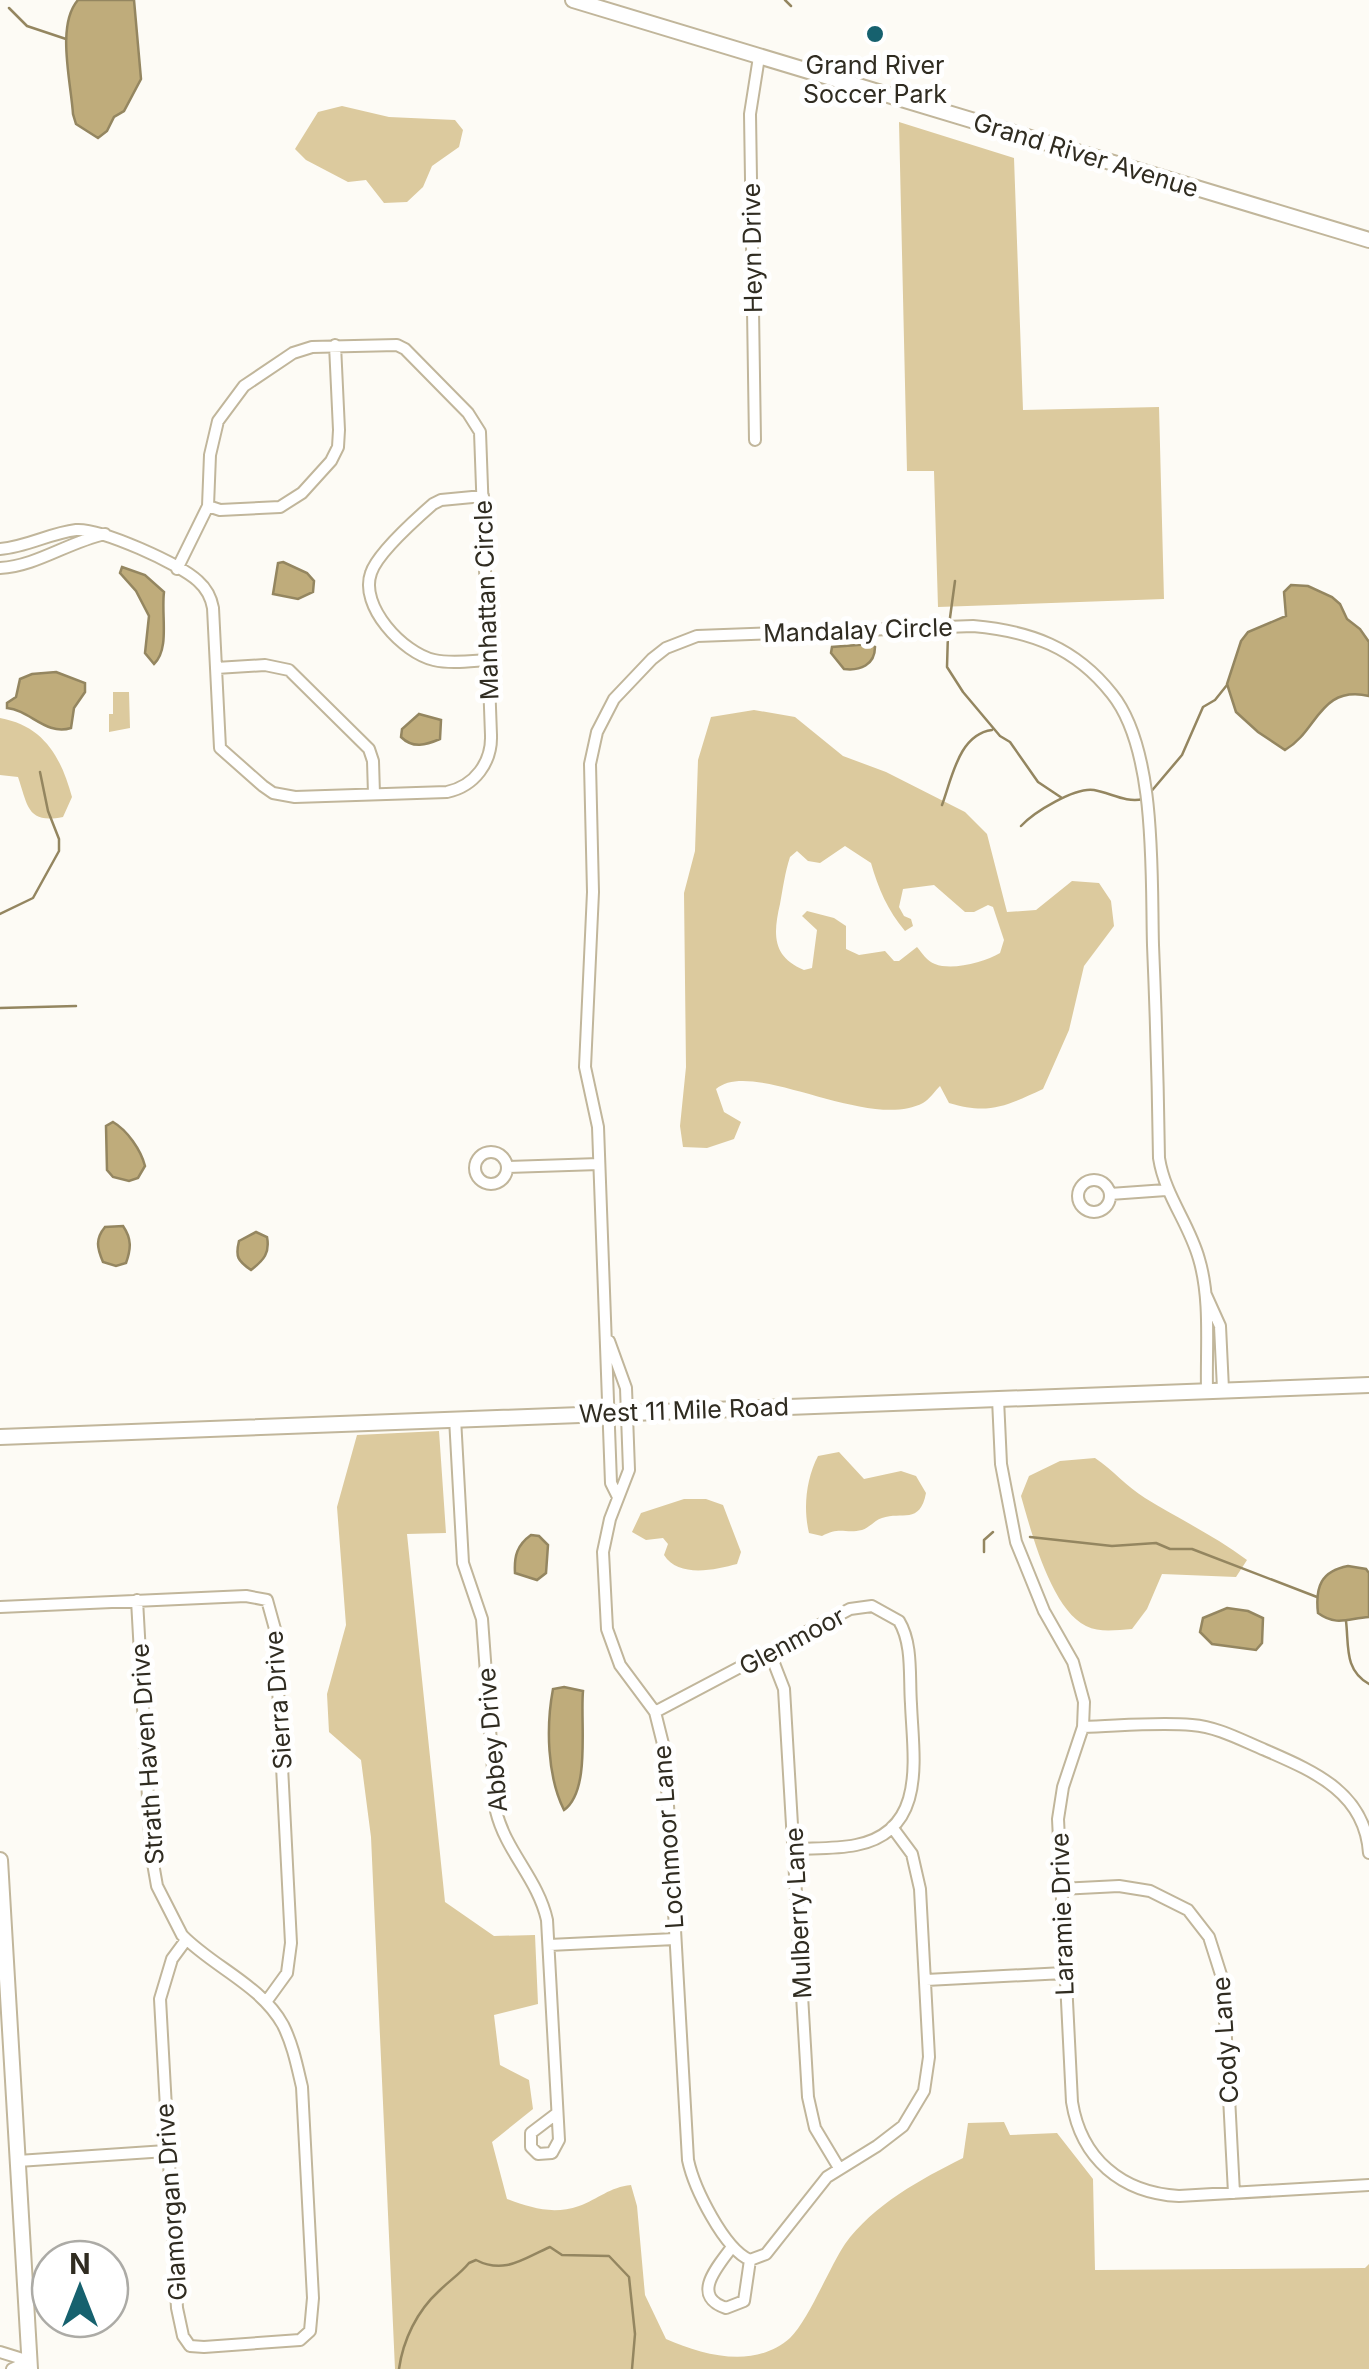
<svg xmlns="http://www.w3.org/2000/svg" width="1369" height="2369" font-family="Inter,sans-serif">
<style>
.green{fill:#dcca9e;fill-rule:evenodd}
.water{fill:#bfac7b;stroke:#948660;stroke-width:2.5}
.lines{fill:none;stroke-linecap:round;stroke-linejoin:round}
.stream{stroke:#948660;stroke-width:2.5}
.street-casing{stroke:#c1b69b;stroke-width:14}
.secondary-casing{stroke:#c1b69b;stroke-width:18}
.street{stroke:#fff;stroke-width:10}
.secondary{stroke:#fff;stroke-width:14}
.poi-dot{fill:#16616e;stroke:#fff;stroke-width:4}
.labels{text-anchor:middle;stroke-width:10;stroke-linejoin:round;paint-order:stroke}
.poi-label{font-size:25px;fill:#302c21;stroke:#fff}
.street-label{font-size:25px;fill:#302c21;stroke:#fff}
</style>
<rect width="100%" height="100%" fill="#fdfbf5"/>
<path class="green" d="M342 106 389 117 455 120 463 130 459 147 432 166 423 187 407 202 384 203 366 180 348 182 306 160 295 149 318 112Z
M899 122 1014 158 1023 410 1159 407 1164 599 938 607 934 471H907Z
M113 692H129L130 728 109 732V714H113Z
M754 710 795 717 843 756 886 772 965 812 987 834 1007 912 1036 910 1072 881 1099 883 1111 901 1114 926 1084 966 1069 1030 1043 1089C1006 1106 989 1115 949 1103L940 1086C935 1091 929 1100 923 1103 868 1132 752 1057 716 1089L724 1112 741 1122 734 1139 707 1148 683 1147 680 1126 686 1067 684 893 695 851 698 760 711 717ZM845 846 871 863C878 888 888 911 905 931L913 926 911 919 904 916 899 907 903 889 934 885 965 912H974L988 905 993 907 1004 940 1000 953C985 962 952 971 935 964 927 961 922 953 917 947L899 961H894L885 951 859 955 846 949V926L834 918 807 911 802 916 817 930 812 968 804 970C772 957 773 934 780 904 783 888 785 872 790 857L797 851 808 861 820 863Z
M0 718C44 726 61 757 72 797L63 817C27 824 28 806 18 777L0 775Z
M439 1431 446 1533 407 1534 445 1902 494 1936 535 1935 538 2004 494 2015 500 2065 529 2080 533 2109 492 2142 507 2199C531 2208 553 2215 579 2206 598 2199 610 2187 631 2185L637 2206 645 2295 666 2339C705 2356 755 2369 790 2338 808 2321 829 2268 845 2244 873 2205 921 2179 963 2158L968 2123 1004 2122 1010 2135 1057 2133 1093 2179 1095 2270 1365 2268 1369 2264V2369H395L371 1837 361 1760 329 1732 327 1694 346 1625 337 1507 357 1435Z
M839 1452 864 1479 901 1471 916 1476 926 1493C920 1525 902 1511 882 1518 875 1520 869 1528 862 1530 845 1534 840 1526 822 1536L809 1533C803 1508 806 1479 818 1456Z
M1095 1458C1113 1470 1127 1487 1145 1498 1179 1519 1215 1536 1247 1560L1236 1577 1162 1574 1147 1609 1132 1629C1116 1630 1100 1633 1086 1626 1051 1609 1031 1531 1021 1496L1029 1476 1060 1461Z
M684 1499H706L723 1505 741 1552 737 1564C715 1570 678 1578 664 1555L668 1544 663 1538 646 1540 632 1532 641 1513Z"/>
<path class="water" d="M78 0H134L141 79 124 111 114 117 107 131 98 138 76 124 73 114C71 82 56 25 78 0Z
M283 562 307 573 314 581 313 592 298 599 273 594 278 563Z
M122 567 145 575 164 592C161 615 170 649 154 664L145 653 149 616 136 591 120 573Z
M1291 585 1308 586 1332 597 1340 604 1347 619 1360 629 1369 642V696C1319 685 1318 731 1285 750L1258 732 1236 712 1227 684 1241 641 1248 632 1286 616 1284 592Z
M870 644 875 647C875 665 860 671 844 669L831 653 832 647Z
M56 672 85 683V692L74 708 71 728C46 736 30 710 7 708V703L16 697 20 679 32 674Z
M419 714 441 720 440 739C426 745 413 749 401 737L402 729Z
M113 1122C127 1130 141 1150 145 1166L138 1178 129 1181 113 1177 107 1170 106 1126Z
M123 1226C132 1239 131 1249 126 1263L116 1266 103 1262C97 1248 95 1239 105 1227Z
M256 1232 267 1237C270 1253 264 1260 251 1270 238 1261 235 1257 239 1241Z
M531 1535 539 1536 548 1545 546 1573 537 1580 515 1573C514 1556 517 1545 531 1535Z
M1348 1566 1366 1569 1369 1573V1617C1349 1618 1337 1627 1318 1613 1315 1587 1321 1571 1348 1566Z
M1227 1608 1248 1611 1263 1618 1262 1643 1256 1650 1212 1644 1200 1632 1203 1618Z
M564 1687 583 1691C580 1722 591 1791 564 1810 547 1776 546 1726 553 1689Z"/>
<g class="lines">
<path class="stream" d="M785 0 791 6
M9 8 27 26 66 39
M949 625 955 581
M948 633 947 667 963 692 1000 736 1010 742 1038 782 1062 798
M1149 794 1182 755 1203 707 1215 700 1227 685
M942 805C952 778 959 734 992 730
M1021 826C1034 812 1075 787 1094 790 1111 793 1126 803 1143 799
M0 914 33 898 59 851V839L48 811 40 772
M0 1008 76 1006
M1030 1537 1112 1546 1156 1543 1170 1549H1192L1317 1597
M984 1552V1540L993 1532
M1346 1621C1349 1646 1344 1670 1369 1684
M399 2369C403 2340 417 2311 439 2291 449 2281 460 2274 469 2263L476 2260C505 2275 524 2258 550 2247L562 2255 609 2256 629 2277 635 2334 632 2369"/>
<g class="street-casing">
<path id="street" d="M755 440 750 114 759 57
M483 496 441 500 433 504C417 518 377 554 371 573 359 606 403 653 434 660 451 664 471 661 488 660
M208 506 220 510 280 507 302 493 331 461 338 447 339 430 335 345
M0 549C27 547 50 533 76 530 101 528 180 564 198 581 207 589 211 597 213 608L220 748 263 786 273 793 295 797 447 792C475 786 492 762 491 735L480 432 468 413 405 349 397 345 312 347 293 353 244 386 218 421 210 455 208 506 177 569
M0 568C37 566 68 542 105 534
M216 668 265 665 289 670 369 749 373 761 374 794
M475 1168a16 16 0 1 1 32 0a16 16 0 1 1-32 0Z
M507 1167 599 1164
M1078 1196a16 16 0 1 1 32 0a16 16 0 1 1-32 0Z
M1110 1194 1166 1190
M1206 1295 1220 1326 1223 1389
M609 1341 626 1388 629 1470 610 1519 603 1552 607 1629 620 1665 655 1712 665 1752 688 2160C694 2188 724 2249 750 2260
M998 1399 1001 1464 1016 1542 1044 1611 1073 1662 1084 1702 1083 1727 1063 1787 1058 1819 1072 2102C1081 2158 1121 2193 1179 2196L1369 2185
M455 1418 463 1563 482 1619 496 1811C506 1852 538 1879 547 1920L559 2140 552 2153 538 2154 531 2147V2133L556 2114
M618 1497 611 1483 598 1127 585 1067 593 892 590 764 597 732 614 699 652 659 666 648 697 636 973 626C1030 631 1075 647 1112 694 1157 750 1151 875 1153 945 1156 1016 1158 1087 1159 1158 1165 1196 1189 1223 1199 1259 1211 1299 1206 1348 1207 1390
M137 1600 151 1852 157 1886 182 1935C213 1967 261 1985 283 2025 293 2045 297 2066 302 2087L313 2298 310 2331 300 2340 204 2347 190 2346 183 2336 177 2308 160 1999 172 1959 186 1940
M0 1607 246 1596 267 1600 275 1629 291 1943 287 1973 266 2002
M770 1653 784 1689 808 2097 815 2128 839 2168
M655 1712 850 1609 872 1606 899 1621C913 1644 909 1677 911 1704 913 1757 928 1831 856 1845 836 1849 815 1848 795 1849
M1083 1727C1119 1726 1156 1722 1192 1725 1218 1727 1241 1740 1265 1750 1313 1771 1365 1792 1369 1853
M1060 1889 1119 1886 1150 1891 1188 1910 1209 1937 1223 1981 1234 2193
M549 1945 675 1939
M926 1980 1064 1973
M18 2161 166 2151
M732 2247C718 2266 690 2296 726 2308L744 2301 750 2260
M750 2260 766 2254 827 2177 877 2146 903 2126 924 2091 929 2057 920 1889 912 1854 892 1827
M0 2352 29 2361 12 2369"/>
</g>
<g class="secondary-casing">
<path id="secondary" d="M573 0 1369 240
M0 1437 1369 1385
M0 1860 30 2369"/>
</g>
<use href="#street" class="street"/>
<use href="#secondary" class="secondary"/>
</g>
<circle class="poi-dot" cx="875" cy="34" r="10"/>
<g class="labels">
<g class="poi-label">
<text x="875" y="74">Grand River<tspan x="875" dy="29">Soccer Park</tspan></text>
</g>
<g class="street-label">
<text transform="translate(1086 155) rotate(17)" y="9">Grand River Avenue</text>
<text transform="translate(752 248) rotate(-91)" y="9">Heyn Drive</text>
<text transform="translate(486 600) rotate(-92)" y="9">Manhattan Circle</text>
<text transform="translate(858 630) rotate(-2)" y="9">Mandalay Circle</text>
<text transform="translate(684 1410) rotate(-2)" y="9">West 11 Mile Road</text>
<text transform="translate(792 1641) rotate(-28)" y="9">Glenmoor</text>
<text transform="translate(278 1700) rotate(-94)" y="9">Sierra Drive</text>
<text transform="translate(492 1740) rotate(-95)" y="9">Abbey Drive</text>
<text transform="translate(147 1754) rotate(-94)" y="9">Strath Haven Drive</text>
<text transform="translate(668 1837) rotate(-94)" y="9">Lochmoor Lane</text>
<text transform="translate(798 1913) rotate(-93)" y="9">Mulberry Lane</text>
<text transform="translate(1062 1914) rotate(-92)" y="9">Laramie Drive</text>
<text transform="translate(1225 2040) rotate(-94)" y="9">Cody Lane</text>
<text transform="translate(171 2202) rotate(-94)" y="9">Glamorgan Drive</text>
</g>
</g>
<g transform="translate(80 2289)"><circle r="48" fill="#ffffff" stroke="#acaba6" stroke-width="2.5"/>
<path d="M0-8L18 38L0 25L-18 38Z" fill="#16616e"/>
<text y="-15" font-size="28" font-weight="bold" text-anchor="middle" fill="#302c21">N</text>
</g>
</svg>
